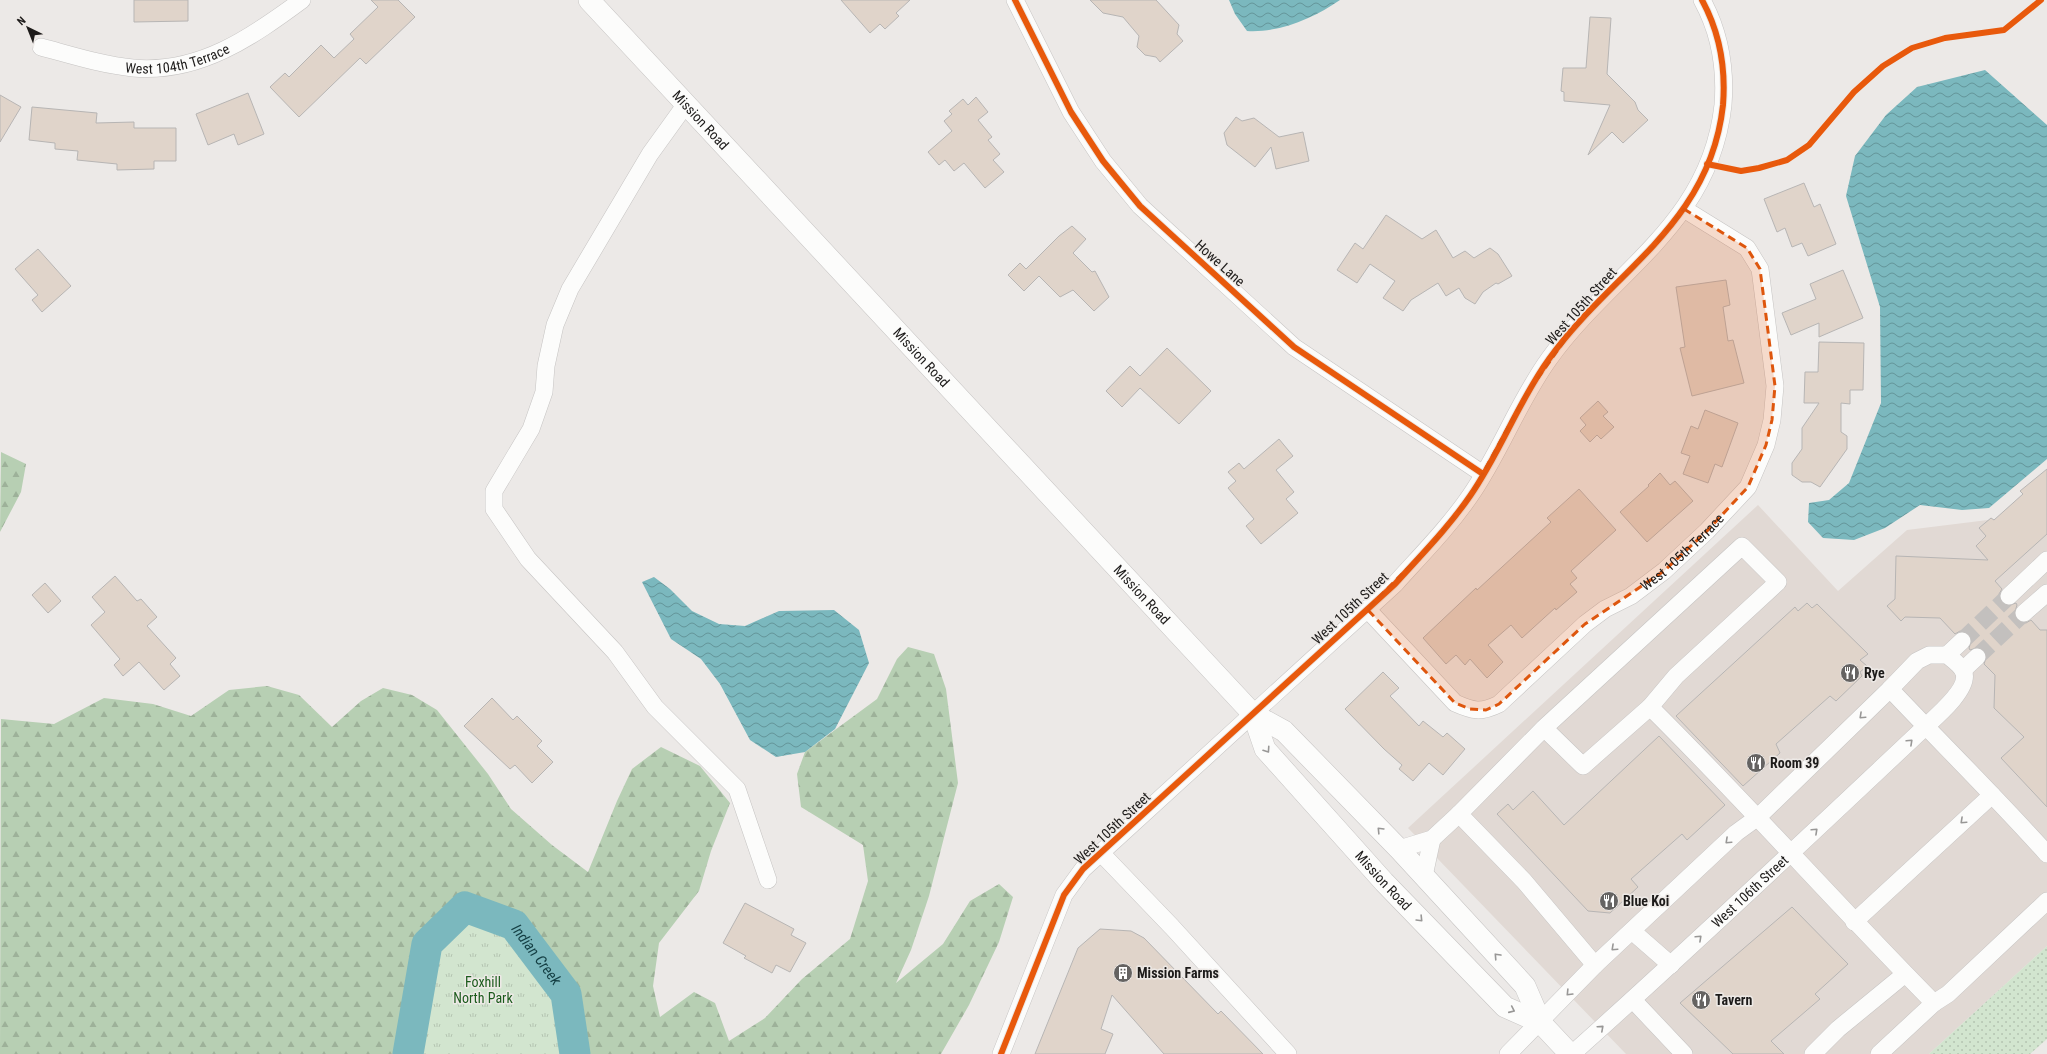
<svg xmlns="http://www.w3.org/2000/svg" width="2047" height="1054" font-family="'Roboto Condensed',sans-serif">
<style>
.built{fill:#e1d9d4}
.grass{fill:url(#grass-dots)}
.forest{fill:url(#forest-firs)}
.park{fill:url(#park-tufts)}
.water{fill:url(#water-waves)}
.lines{fill:none;stroke-linecap:round;stroke-linejoin:round}
.river{stroke:#7bb8be;stroke-width:31}
.building{fill:#e0d4ca;stroke:#b7b5b4}
.minor-tunnel{stroke:#c3c0be;stroke-width:17;stroke-dasharray:17 8;stroke-linecap:butt}
.minor-casing{stroke:#c6c4c3;stroke-width:18}
.major-casing{stroke:#c6c4c3;stroke-width:22}
.minor{stroke:#fcfcfb;stroke-width:17}
.major{stroke:#fcfcfb;stroke-width:21}
.cycleway-casing{stroke:#ede9e6;stroke-width:8}
.cycleway{stroke:#e8590c;stroke-width:6}
.oneway{stroke:#989796}
.marked{fill:#de560d;fill-opacity:0.2;stroke:#de560d;stroke-width:3;stroke-dasharray:8 5;stroke-linejoin:round}
.labels{text-anchor:middle;stroke-width:3;stroke-linejoin:round;paint-order:stroke}
.street-label{font-size:14px;fill:#1d1b1a;stroke:#ede9e6}
.poi-label{font-size:14px;font-weight:bold;fill:#1d1b1a;stroke:#ede9e6;text-anchor:start}
.park-label{font-size:14px;fill:#1b5b1c;stroke:#ede9e6}
.water-label{font-size:15px;font-style:italic;fill:#133d42;stroke:#ede9e6}
</style>
<defs>
<pattern id="grass-dots" width="8" height="8" patternUnits="userSpaceOnUse"><rect width="8" height="8" fill="#d2e5cf"/><path d="M2 2h.1M6 6h.1" fill="none" stroke="#b4c4b1" stroke-width="1.8" stroke-linecap="round"/></pattern>
<pattern id="forest-firs" width="22" height="20" patternUnits="userSpaceOnUse"><rect width="22" height="20" fill="#b7cfb3"/><path d="M5 1l3.5 6h-7zM16 11l3.5 6h-7z" fill="#9db199"/></pattern>
<pattern id="park-tufts" width="24" height="20" patternUnits="userSpaceOnUse"><rect width="24" height="20" fill="#d2e5cf"/><path d="M3 7l-1-3M5 7V3M7 7l1-3M15 17l-1-3M17 17v-4M19 17l1-3" fill="none" stroke="#b4c4b1"/></pattern>
<pattern id="water-waves" width="16" height="10" patternUnits="userSpaceOnUse"><rect width="16" height="10" fill="#7bb8be"/><path d="M0 5q4-4 8 0t8 0" fill="none" stroke="#64959a"/></pattern>
</defs>
<rect width="100%" height="100%" fill="#ece9e7"/>
<path class="built" d="M2047 481V946L1929 1054H1626L1408 828 1758 505 1838 591 1907 530 2004 518Z"/>
<path class="grass" d="M2047 946V1039L2030 1054H1929Z"/>
<path class="forest" d="M1 452 26 464 21 492 0 532Z
M908 647 934 654 946 689 958 783 929 896 911 950 896 983 943 944 970 901 999 884 1013 897 999 942 969 1005 941 1054H0L1 719 54 724 104 698 153 704 191 716 229 690 267 686 299 695 332 727 361 701 383 688 412 695 437 710 488 774 511 809 552 845 588 872 617 801 632 769 661 747 700 766 730 803 711 851 699 891 659 943 653 986 660 1017 694 992 715 1003 729 1041 765 1018 802 979 850 939 868 881 863 845 801 807 797 774 805 752 877 699 897 659Z"/>
<path class="park" d="M465 907 514 925 566 994 575 1054H408L427 944Z"/>
<path class="water" d="M1229 0H1340C1314 18 1280 33 1247 31L1235 14Z
M1985 70 2047 125V459L1989 508 1962 510 1920 505 1885 528 1854 540 1823 538 1808 522 1809 503 1829 500 1849 483 1881 403 1880 307 1846 196 1855 156 1886 115 1917 87Z
M654 577 670 589 692 611 719 624 745 626 779 611 834 610 859 630 869 663 835 729 805 752 776 757 750 740 720 684 701 659 671 639 642 582Z"/>
<g class="lines">
<path class="river" id="s1" d="M408 1054 427 944 465 907 514 925 566 994 575 1054"/>
</g>
<path class="building" d="M134 0H188V21L134 22Z
M371 0H398L415 17 366 64 360 58 299 117 270 87 285 73 289 77 321 45 334 58 354 39 350 34 378 7Z
M841 0H910L896 13 899 16 885 29 880 24 870 33Z
M1090 0H1156L1179 25 1177 34 1183 41 1160 62 1156 57 1145 55 1137 47 1139 36 1123 17 1103 13Z
M1590 17 1611 18 1607 74 1635 102 1638 110 1648 120 1623 143 1612 132 1588 155 1610 105 1564 101V92L1561 91 1563 68H1586Z
M248 93 264 134 238 145 234 134 208 145 196 114Z
M0 95 21 107 0 142Z
M976 97 988 112 978 120 992 137 988 140 1000 154 993 160 1004 172 985 188 964 163 954 171 945 160 939 165 928 152 952 131 944 121 952 114 949 111 963 99 968 105Z
M32 107 97 113 96 123 134 122V128H176V161H154V169L117 170V164L77 160 78 151 55 149V143L29 140Z
M1236 117 1242 121 1254 118 1279 137 1303 132 1309 161 1276 169 1271 147 1255 167 1227 145 1224 133Z
M1804 183 1814 207 1820 204 1836 244 1808 256 1802 243 1792 247 1785 228 1777 232 1764 199Z
M1386 215 1422 239 1436 230 1453 258 1465 251 1474 258 1490 248 1498 254 1512 276 1498 284 1496 283 1483 292 1475 304 1465 298 1459 288 1446 296 1438 283 1411 300 1403 311 1383 298 1395 281 1370 264 1357 283 1337 270 1355 243 1363 249Z
M1072 226 1086 239 1073 253 1092 272 1095 271 1109 297 1094 311 1073 290 1060 297 1039 276 1024 291 1008 275 1020 263 1026 269 1059 236Z
M38 249 71 286 42 312 32 300 38 295 15 269Z
M1843 270 1863 318 1819 337V323L1791 335 1782 313 1816 299 1810 284Z
M1726 280 1730 305 1723 307 1728 341 1733 340 1744 383 1692 396 1680 348 1685 347 1676 287Z
M1819 342 1864 343 1863 390H1850V404L1841 403V432L1847 436V449L1820 487 1811 482H1802L1792 475V463L1802 449V428L1819 403H1804L1805 372H1818Z
M1167 348 1211 391 1179 424 1140 388 1122 407 1106 391 1130 366 1140 376Z
M1598 401 1608 412 1603 416 1614 427 1601 439 1597 435 1590 442 1580 431 1586 425 1580 418Z
M1705 410 1738 423 1722 467 1715 464 1708 483 1683 474 1690 456 1681 453 1691 426 1698 429Z
M1279 439 1293 456 1276 470 1294 492 1286 499 1298 513 1261 544 1246 526 1254 519 1228 488 1236 481 1228 472 1239 463 1244 469Z
M2047 469V534L1995 581 2002 589 1999 594 2002 603 2007 606 2016 603 2017 605 2014 615 2017 620 2026 623 2031 620 2040 630H2047V807L2001 758 2024 737 1994 708 1995 675 1984 664 1987 655 1985 651 1980 647 1970 650 1969 648 1972 639 1969 634 1960 631 1955 634 1940 618 1905 617 1901 621 1887 606 1895 599 1896 556 1988 560 1976 546 1986 536 1979 528 1991 518 1994 520 2023 494 2020 491Z
M1660 473 1670 485 1675 481 1693 501 1647 542 1620 512 1649 486 1648 485Z
M1579 489 1616 530 1571 571 1577 578 1570 584 1577 592 1556 610 1555 608 1522 638 1511 625 1488 645 1503 662 1487 678 1470 659 1465 665 1456 655 1446 664 1423 638 1476 588 1477 590 1551 522 1547 518Z
M115 576 137 601 141 599 157 617 147 626 176 658 170 664 180 676 164 690 139 662 123 676 114 665 120 659 91 625 105 612 92 597Z
M45 583 61 601 48 613 32 595Z
M1807 603 1812 608 1817 604 1868 654 1860 660 1867 666 1860 672 1862 676 1836 701 1830 696 1776 744 1780 753 1743 786 1676 716 1795 607 1798 611Z
M1383 672 1399 688 1390 696 1419 726 1423 721 1443 737 1447 733 1465 749 1443 775 1429 763 1413 781 1399 769 1402 765 1384 749 1345 709Z
M492 698 513 720 517 716 542 741 537 746 553 762 532 783 515 765 510 769 464 726Z
M1659 736 1725 805 1687 840 1682 834 1631 879 1638 887 1610 913 1588 911 1497 814 1508 804 1513 810 1533 791 1564 825Z
M745 903 794 929 791 935 806 943 790 972 776 965 772 973 744 958 746 956 723 943Z
M1792 907 1848 964 1815 994 1820 999 1771 1041 1784 1054H1733L1680 1003Z
M1100 929 1131 931 1144 938 1218 1014 1221 1011 1263 1054H1164L1112 995 1101 1029 1113 1034 1105 1054H1035L1078 948Z"/>
<g class="lines">
<path class="minor-tunnel" d="M1962 641 2009 596
M1977 657 2024 613"/>
<g class="minor-casing">
<g id="minor">
<path d="M1015 0 1071 112 1103 161 1140 206 1294 347 1483 474"/>
<path id="s2" d="M41 47C71 55 102 65 133 68 199 74 252 37 302 0"/>
<path d="M686 104 650 154 570 289 555 325 546 366 544 392 531 429 494 491V509L528 559 615 652 655 707 737 789 768 880"/>
<path d="M2009 596 2047 560"/>
<path id="s3" d="M1367 609 1455 703C1473 711 1481 713 1499 704L1585 624 1605 609 1631 596 1664 571 1707 531 1748 487 1766 445 1772 420 1775 386 1760 269 1747 248 1684 209"/>
<path d="M2024 613 2047 593"/>
<path d="M1947 655 1962 641"/>
<path d="M1963 670 1977 657"/>
<path d="M1650 707C1747 803 1838 906 1934 1003L1948 994 2047 901"/>
<path d="M1544 728 1583 766 1650 707 1676 676 1778 582 1742 546 1544 728 1459 814 1524 881 1595 965"/>
<path d="M1399 849 1432 839 1459 814"/>
<path d="M1101 853 1172 927 1288 1054"/>
<path d="M1424 876 1432 839"/>
<path d="M1854 922 1992 795"/>
<path d="M1632 931 1671 965"/>
<path d="M1633 1000 1684 1054"/>
<path d="M1001 1054 1064 895 1083 869 1395 584C1421 555 1448 528 1470 496 1500 453 1518 402 1549 359 1612 271 1710 225 1723 105 1726 67 1720 33 1702 0"/>
<path d="M1508 1054 1595 965 1736 833 1758 817 1890 689"/>
<path id="s4" d="M1572 1054C1692 947 1808 837 1925 727 1936 717 1969 689 1964 673 1962 666 1952 659 1947 655H1929L1917 661 1890 689C1942 744 1996 797 2047 854"/>
<path d="M1813 1054 1838 1029 1905 974"/>
<path d="M1879 1054 1934 1003"/>
</g>
</g>
<g class="major-casing">
<g id="major">
<path id="s5" d="M589 0 1253 714 1284 731 1399 849 1525 986 1541 1023 1570 1054"/>
<path id="s6" d="M1253 714 1265 749 1384 882 1505 1007 1541 1023"/>
</g>
</g>
<use href="#minor" class="minor"/>
<use href="#major" class="major"/>
<g class="cycleway-casing">
<path id="cycleway" d="M1015 0 1071 112 1103 161 1140 206 1294 347 1483 474
M1707 164 1741 171 1759 168 1787 160 1809 145 1854 92 1883 66 1912 48 1945 38 2004 30 2041 0
M1001 1054 1064 895 1083 869 1395 584C1421 555 1448 528 1470 496 1500 453 1518 402 1549 359 1612 271 1710 225 1723 105 1726 67 1720 33 1702 0"/>
</g>
<use href="#cycleway" class="cycleway"/>
</g>
<defs><path id="oneway-chevron" d="M-2-3.5L2.5 0L-2 3.5" fill="none" stroke-width="1.6" stroke-linecap="round" stroke-linejoin="round"/></defs>
<g class="oneway">
<use href="#oneway-chevron" transform="translate(1862 716) rotate(137)"/>
<use href="#oneway-chevron" transform="translate(1910 742) rotate(-43)"/>
<use href="#oneway-chevron" transform="translate(1267 750) rotate(56)"/>
<use href="#oneway-chevron" transform="translate(1963 821) rotate(137)"/>
<use href="#oneway-chevron" transform="translate(1380 830) rotate(-134)"/>
<use href="#oneway-chevron" transform="translate(1815 831) rotate(-43)"/>
<use href="#oneway-chevron" transform="translate(1728 841) rotate(137)"/>
<use href="#oneway-chevron" transform="translate(1420 919) rotate(46)"/>
<use href="#oneway-chevron" transform="translate(1699 938) rotate(-43)"/>
<use href="#oneway-chevron" transform="translate(1614 948) rotate(137)"/>
<use href="#oneway-chevron" transform="translate(1497 956) rotate(-133)"/>
<use href="#oneway-chevron" transform="translate(1569 993) rotate(134)"/>
<use href="#oneway-chevron" transform="translate(1512 1010) rotate(24)"/>
<use href="#oneway-chevron" transform="translate(1601 1028) rotate(-42)"/>
</g>
<path class="marked" d="M1684 209 1747 248 1760 269 1775 386 1772 420 1766 445 1748 487 1707 531 1664 571 1585 624 1499 704 1486 710 1470 709 1455 703 1367 609 1435 541 1471 495 1524 398 1572 330 1656 244Z"/>
<defs>
<g id="restaurant-disc" transform="scale(1)"><circle r="9.5" fill="#656362" stroke="#ede9e6"/><path d="M-5-6h1v4h1v-4h1v4h1v-4h1v5L-1.5 .5V6h-2V.5L-5-1ZM5-6V6H3V1.5H1.5Q1.5-4 5-6Z" fill="#fff"/></g>
<g id="building-disc" transform="scale(1)"><circle r="9.5" fill="#656362" stroke="#ede9e6"/><path d="M-4-6H4V6H1V3H-1V6H-4ZM-2.5-4.3h1.7v1.8h-1.7ZM.8-4.3h1.7v1.8H.8ZM-2.5-1h1.7V.8h-1.7ZM.8-1h1.7V.8H.8Z" fill="#fff"/></g>
</defs>
<g fill-rule="evenodd">
<use href="#restaurant-disc" x="1850" y="673"/>
<use href="#restaurant-disc" x="1756" y="763"/>
<use href="#restaurant-disc" x="1609" y="901"/>
<use href="#building-disc" x="1123" y="973"/>
<use href="#restaurant-disc" x="1701" y="1000"/>
</g>
<g class="labels">
<g class="street-label">
<text dy="5" stroke="none"><textPath href="#s2" startOffset="140">West 104th Terrace</textPath></text>
<text dy="5" stroke="none"><textPath href="#s5" startOffset="164">Mission Road</textPath></text>
<text transform="translate(1220 263) rotate(42)" y="5">Howe Lane</text>
<text transform="translate(1581 306) rotate(-48)" y="5">West 105th Street</text>
<text dy="5" stroke="none"><textPath href="#s5" startOffset="488">Mission Road</textPath></text>
<text dy="5" stroke="none"><textPath href="#s3" startOffset="414">West 105th Terrace</textPath></text>
<text dy="5" stroke="none"><textPath href="#s5" startOffset="812">Mission Road</textPath></text>
<text transform="translate(1350 608) rotate(-43)" y="5">West 105th Street</text>
<text transform="translate(1112 828) rotate(-43)" y="5">West 105th Street</text>
<text dy="5" stroke="none"><textPath href="#s6" startOffset="214">Mission Road</textPath></text>
<text dy="5" stroke="none"><textPath href="#s4" startOffset="241">West 106th Street</textPath></text>
</g>
<g class="poi-label">
<text x="1864" y="678">Rye</text>
<text x="1770" y="768">Room 39</text>
<text x="1623" y="906">Blue Koi</text>
<text x="1137" y="978">Mission Farms</text>
<text x="1715" y="1005">Tavern</text>
</g>
<g class="park-label">
<text x="483" y="987">Foxhill<tspan x="483" dy="16">North Park</tspan></text>
</g>
<g class="water-label">
<text dy="5" stroke="none"><textPath href="#s1" startOffset="254">Indian Creek</textPath></text>
</g>
</g>
<g transform="translate(28 28) rotate(317)" stroke="#ede9e6" stroke-width="3" paint-order="stroke">
<path d="M0-3L7 15L0 10L-7 15Z" fill="#1d1b1a"/>
<text y="-6" font-size="11" font-weight="bold" text-anchor="middle" fill="#1d1b1a">N</text>
</g>
</svg>
